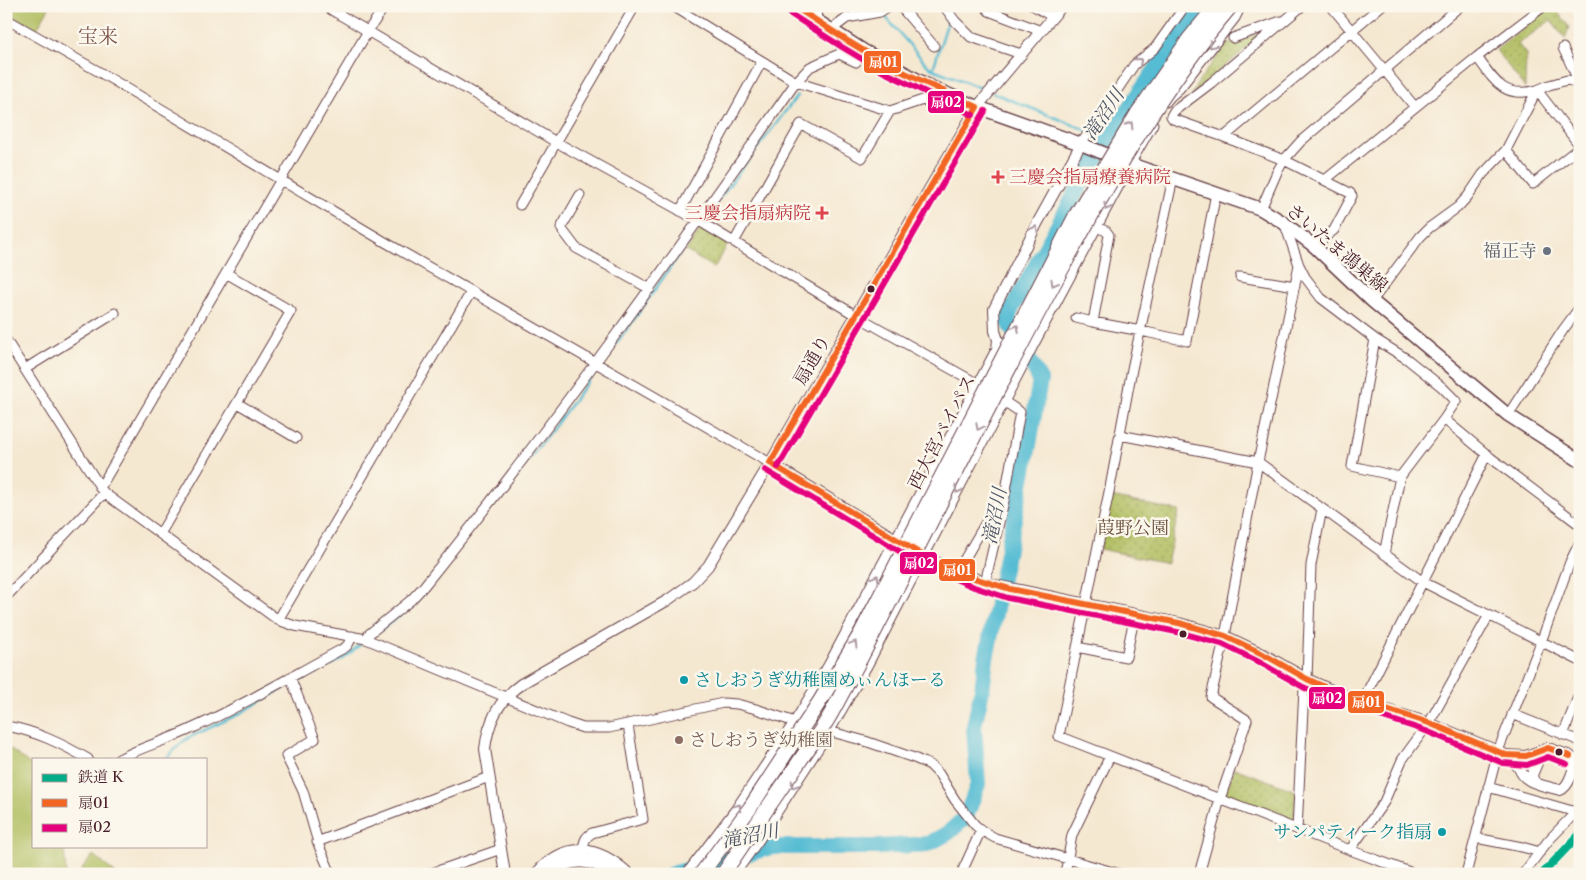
<svg xmlns="http://www.w3.org/2000/svg" width="1586" height="880" font-family="'Libre Caslon Text','Noto Serif JP',serif">
<style>
.grass{fill:#b1be60;stroke:#7e6e46}
.park{fill:url(#park-dots);stroke:#7e6e46}
.lines{fill:none;stroke-linecap:round;stroke-linejoin:round}
.stream{stroke:#55bcd3;stroke-width:2.5}
.river{stroke:#55bcd3;stroke-width:16}
.minor-casing{stroke:#643d44;stroke-width:11}
.tertiary-casing{stroke:#643d44;stroke-width:12}
.primary-casing{stroke:#643d44;stroke-width:15}
.trunk-casing{stroke:#643d44;stroke-width:16}
.minor{stroke:#fff;stroke-width:9}
.tertiary{stroke:#fff;stroke-width:10}
.primary{stroke:#fff;stroke-width:12}
.trunk{stroke:#fff;stroke-width:14}
.trunk-bridge-casing{stroke:#643d44;stroke-width:16;stroke-linecap:butt}
.trunk-bridge{stroke:#fff;stroke-width:14}
.bus-1-casing{stroke:#fbf7ec;stroke-width:10}
.bus-2-casing{stroke:#fbf7ec;stroke-width:10}
.bus-1{stroke:#f26522;stroke-width:6}
.bus-2{stroke:#e5007d;stroke-width:6}
.rail-1-casing{stroke:#fbf7ec;stroke-width:11}
.rail-1{stroke:#04ad88;stroke-width:8}
.oneway{stroke:#ae9aa0}
.health-dot{fill:#e0444e;stroke:#fbf7ec;stroke-width:2}
.worship-dot{fill:#6b7280;stroke:#fbf7ec;stroke-width:2}
.bus-dot{fill:#4a1f2b;stroke:#fbf7ec;stroke-width:2}
.culture-dot{fill:#0f9aa8;stroke:#fbf7ec;stroke-width:2}
.education-dot{fill:#8d6e63;stroke:#fbf7ec;stroke-width:2}
.labels{text-anchor:middle;stroke-width:5;stroke-linejoin:round;paint-order:stroke}
.health-label{font-size:18px;fill:#be3a42;stroke:#fbf7ec;text-anchor:start}
.street-label{font-size:18px;fill:#4a1f2b;stroke:#fbf7ec}
.worship-label{font-size:18px;fill:#5b616d;stroke:#fbf7ec;text-anchor:end}
.park-label{font-size:18px;fill:#694f3b;stroke:#fbf7ec}
.culture-label{font-size:18px;fill:#0d838f;stroke:#fbf7ec;text-anchor:start}
.education-label{font-size:18px;fill:#785e54;stroke:#fbf7ec;text-anchor:start}
.water-label{font-size:19px;font-style:italic;fill:#4e5666;stroke:#fbf7ec}
.quarter-label{font-size:20px;fill:#7b5149;stroke:#fbf7ec}
.line-badge{stroke:#fbf7ec;stroke-width:2}
.badge-label{font-size:14px;text-anchor:middle;font-weight:bold;fill:#fff}
</style>
<defs>
<pattern id="park-dots" width="8" height="8" patternUnits="userSpaceOnUse" patternTransform="scale(1.25)"><rect width="8" height="8" fill="#b1be60"/><path d="M2 2h.1M6 6h.1" fill="none" stroke="#929a4f" stroke-width="1.8" stroke-linecap="round"/></pattern>
</defs>
<rect width="100%" height="100%" fill="#fbf7ec"/>
<filter id="ink" filterUnits="userSpaceOnUse"><feTurbulence type="fractalNoise" baseFrequency=".02" numOctaves="2"/><feDisplacementMap in="SourceGraphic" scale="10" xChannelSelector="R" yChannelSelector="G"/><feConvolveMatrix kernelMatrix="1 2 1 2 8 2 1 2 1" color-interpolation-filters="sRGB"/></filter>
<filter id="wash" filterUnits="userSpaceOnUse"><feTurbulence type="fractalNoise" baseFrequency=".0096" numOctaves="4" result="noise"/><feDisplacementMap in="SourceGraphic" scale="20" xChannelSelector="R" yChannelSelector="G"/><feGaussianBlur stdDeviation="1.12" result="paint"/><feColorMatrix in="noise" values="0 0 0 0 0 0 0 0 0 0 0 0 0 0 0 0 0 1.4 0 .05"/><feComposite in="paint" operator="in"/></filter>
<g filter="url(#wash)">
<rect width="100%" height="100%" fill="#f5e8d1"/>
<path class="grass" d="M6 6H50L37 29 6 13Z
M6 746 34 767V846H64L66 874H6Z
M93 855 116 874H81L82 869Z"/>
<path class="park" d="M1551 6H1554L1569 27 1565 39 1551 20 1518 44 1526 54 1525 88 1496 50Z
M1257 34 1259 37 1192 95 1197 84 1226 44Z
M701 228 728 244 714 268 686 251Z
M1111 497 1179 511 1167 563 1100 549Z
M1234 768 1296 791 1294 825 1224 797Z"/>
<g class="lines">
<path class="stream" d="M883 14 927 65 932 69
M949 17 933 69 986 90
M993 93 1109 139
M709 212 797 96
M606 356 629 327 688 242
M492 506 552 430 596 370
M381 630 413 606 427 589
M299 681 343 659 361 644
M166 759 178 746 188 738 239 714 286 687"/>
<path class="river" d="M672 874 772 847H878L928 844 948 833 966 817 978 784 974 726 982 690 986 659 999 593 1029 445 1040 380 1008 322 1010 312 1078 189 1109 139 1151 76 1202 6"/>
</g>
</g>
<g filter="url(#ink)">
<g class="lines">
<g class="minor-casing">
<path id="minor" d="M325 6 556 142 699 221 857 316 978 384
M673 6 796 82 890 111 923 100 944 108
M900 6 934 46
M944 6 955 21 971 37 1021 54
M985 6 989 11 1041 31
M1034 6 1053 17
M1302 6 1211 83 1174 111 1171 116 1173 119 1224 137 1284 160 1350 193 1352 196 1334 230 1314 246
M1331 6 1415 107
M6 19 96 70 385 242 770 463
M831 30 847 18 880 12 889 6
M1233 38 1281 21
M1563 48 1579 82
M1477 57C1495 82 1504 99 1537 90L1580 146
M1166 102 1170 97 1179 89 1235 18 1241 6
M1224 137 1381 6
M1081 144 1134 65 1155 48 1185 6
M1506 150 1533 184 1580 147
M1130 164 1153 124
M1173 178 1132 369 1111 482 1059 736 1350 850 1415 874
M1325 180 1477 57 1544 6
M580 195 561 228 576 248 650 289
M520 205 635 6
M1261 209 1277 172 1284 160 1301 141 1460 6
M680 211 762 61
M734 242 801 124 862 158 890 111
M1299 265 1305 277 1321 298 1375 339 1407 359 1442 387 1456 401 1444 419 1400 477 1384 554
M1240 277 1295 286
M1372 301 1420 237 1429 228 1458 207 1468 196 1483 174 1506 150 1537 90 1549 85 1567 80 1580 83
M1076 318 1093 322 1141 331 1187 341 1216 193
M1093 322 1109 235 1106 231 1096 227
M1375 339 1352 466 1400 477
M6 340 104 493 278 620 295 626 366 639 568 723 583 728H609L723 703 737 704 756 709 795 722 865 741 914 758 930 765 939 774 955 800 975 825 981 830 995 838 1120 874
M25 369 115 313
M237 403 296 438
M1508 415 1563 330 1580 307
M1444 419 1491 458 1580 525
M1120 435 1258 462 1423 582 1580 661
M100 488 368 31 385 6
M160 534 291 311 226 273
M957 572 999 500 1005 497
M985 583 1004 501 1020 412 1005 402
M6 597 104 493
M278 620 471 292
M366 639 369 634 411 600 424 586C555 423 676 253 796 82L810 67 839 54 856 62 864 51
M1077 647 1126 657 1135 614
M290 677 315 739 286 756 303 791 319 846 331 874
M1362 702 1487 454
M1512 714 1580 741
M6 726C36 731 62 744 88 759
M1563 735 1580 692
M119 759C143 746 169 740 193 728 246 704 295 674 346 647L349 643 352 636
M1488 787 1576 812 1548 841 1523 874
M1297 830 1304 689 1307 679 1311 565 1322 509
M1476 838 1522 847 1540 852
M317 842 489 777
M583 849C584 842 585 837 592 833L643 819 628 725
M1350 850 1384 802 1402 760 1429 723 1489 615
M429 874 501 849
M535 874C566 839 598 844 630 874
M961 874 981 830
M1065 874 1072 835 1110 756
M1199 874 1220 799 1247 720 1211 697 1225 636 1258 462 1299 265 1285 225
M1466 874 1498 751 1541 642 1570 562 1580 542"/>
</g>
<g class="tertiary-casing">
<path id="tertiary" d="M816 20V6
M770 463 924 556 957 572 991 584 1179 623 1225 636 1263 654 1307 679 1338 693 1362 702 1429 723 1498 751C1505 754 1514 762 1519 768 1521 772 1522 775 1526 778 1534 785 1550 787 1560 790 1569 787 1575 768 1574 759L1570 756 1548 748 1526 756 1506 755
M1535 782 1532 777V775L1540 756 1547 748
M505 874 485 749C488 723 498 700 521 684L668 600 693 582 708 566 770 463 977 107 1062 6
M687 874 735 811 795 722 829 665 997 349 998 340 995 331 994 309 1038 222 1081 144
M734 874 759 839 829 731 867 665 1034 343 1130 164"/>
</g>
<g class="primary-casing">
<path id="primary" d="M794 6 864 51 929 86 977 107 1081 144 1130 164 1261 209 1284 223 1314 246 1372 301 1508 415 1580 461"/>
</g>
<g class="trunk-casing">
<path id="trunk" d="M550 874C567 854 596 858 615 874"/>
</g>
<use href="#minor" class="minor"/>
<use href="#tertiary" class="tertiary"/>
<use href="#primary" class="primary"/>
<use href="#trunk" class="trunk"/>
<g class="trunk-bridge-casing">
<path id="trunk-bridge" d="M701 874 750 808 820 701 861 633 1076 215 1137 114 1189 39 1216 6
M723 874C748 837 772 801 797 765 809 747 823 729 833 710 913 563 983 412 1064 265 1113 175 1164 85 1231 6"/>
</g>
<use href="#trunk-bridge" class="trunk-bridge"/>
<g class="bus-1-casing">
<path id="bus-1" d="M794 6 846 40 886 64 977 107
M770 463 924 556 977 579 1010 589 1179 623 1225 636 1263 654 1307 679 1338 693 1429 723 1506 755 1526 756 1548 748 1570 756
M770 463 977 107"/>
</g>
<g class="bus-2-casing">
<path id="bus-2" d="M789 13 842 47 882 71 973 115
M778 467 985 111
M765 470 919 563 974 587 1008 598 1177 632 1222 644 1259 662 1303 687 1334 701 1426 731 1503 763 1527 765 1548 757 1567 764"/>
</g>
<use href="#bus-1" class="bus-1"/>
<use href="#bus-2" class="bus-2"/>
<g class="rail-1-casing">
<path id="rail-1" d="M1542 874 1580 834"/>
</g>
<use href="#rail-1" class="rail-1"/>
</g>
<defs><path id="oneway-chevron" d="M-2-3.5L2.5 0L-2 3.5" fill="none" stroke-width="1.6" stroke-linecap="round" stroke-linejoin="round" transform="scale(1.25)"/></defs>
<g class="oneway">
<use href="#oneway-chevron" transform="translate(1212 45) rotate(128)"/>
<use href="#oneway-chevron" transform="translate(1139 61) rotate(-41)"/>
<use href="#oneway-chevron" transform="translate(1130 125) rotate(-58)"/>
<use href="#oneway-chevron" transform="translate(1107 207) rotate(119)"/>
<use href="#oneway-chevron" transform="translate(1035 229) rotate(-62)"/>
<use href="#oneway-chevron" transform="translate(1054 283) rotate(119)"/>
<use href="#oneway-chevron" transform="translate(1016 328) rotate(-63)"/>
<use href="#oneway-chevron" transform="translate(979 427) rotate(116)"/>
<use href="#oneway-chevron" transform="translate(958 490) rotate(118)"/>
<use href="#oneway-chevron" transform="translate(876 578) rotate(-62)"/>
<use href="#oneway-chevron" transform="translate(854 644) rotate(-59)"/>
<use href="#oneway-chevron" transform="translate(794 785) rotate(123)"/>
<use href="#oneway-chevron" transform="translate(738 807) rotate(-55)"/>
</g>
</g>
<g class="health-dot">
<path d="M995.5 169.5h5v5h5v5h-5v5h-5v-5h-5v-5h5z"/>
<path d="M819.5 205.5h5v5h5v5h-5v5h-5v-5h-5v-5h5z"/>
</g>
<circle class="worship-dot" cx="1547" cy="251" r="5"/>
<g class="bus-dot">
<circle cx="871" cy="289" r="4.5"/>
<circle cx="1183" cy="634" r="4.5"/>
<circle cx="1559" cy="752" r="4.5"/>
</g>
<g class="culture-dot">
<circle cx="684" cy="680" r="5"/>
<circle cx="1442" cy="832" r="5"/>
</g>
<circle class="education-dot" cx="679" cy="740" r="5"/>
<g class="labels">
<g class="health-label">
<text x="1009" y="183">三慶会指扇療養病院</text>
<text x="811" y="219" text-anchor="end">三慶会指扇病院</text>
</g>
<g class="street-label">
<text transform="translate(1337 248) rotate(40)" y="6">さいたま鴻巣線</text>
<text transform="translate(812 360) rotate(-60)" y="6">扇通り</text>
<text transform="translate(942 432) rotate(-63)" y="6">西大宮バイパス</text>
</g>
<g class="worship-label">
<text x="1537" y="257">福正寺</text>
</g>
<g class="park-label">
<text x="1133" y="534">葭野公園</text>
</g>
<g class="culture-label">
<text x="694" y="686">さしおうぎ幼稚園めぃんほーる</text>
<text x="1432" y="838" text-anchor="end">サンパティーク指扇</text>
</g>
<g class="education-label">
<text x="689" y="746">さしおうぎ幼稚園</text>
</g>
<g class="water-label">
<text transform="translate(1103 114) rotate(-56)" y="7">滝沼川</text>
<text transform="translate(994 516) rotate(-79)" y="7">滝沼川</text>
<text transform="translate(750 835) rotate(-11)" y="7">滝沼川</text>
</g>
<g class="quarter-label">
<text x="98" y="43">宝来</text>
</g>
</g>
<g class="line-badge">
<rect x="863" y="50" width="39" height="24" rx="5" fill="#f26522"/>
<rect x="927" y="90" width="38" height="24" rx="5" fill="#e5007d"/>
<rect x="899" y="551" width="39" height="24" rx="5" fill="#e5007d"/>
<rect x="938" y="558" width="38" height="24" rx="5" fill="#f26522"/>
<rect x="1308" y="686" width="38" height="24" rx="5" fill="#e5007d"/>
<rect x="1347" y="690" width="38" height="24" rx="5" fill="#f26522"/>
</g>
<g class="badge-label">
<text x="883" y="67">扇01</text>
<text x="946" y="107">扇02</text>
<text x="919" y="568">扇02</text>
<text x="957" y="575">扇01</text>
<text x="1327" y="703">扇02</text>
<text x="1366" y="707">扇01</text>
</g>
<rect width="1586" height="880" fill="none" stroke="#fbf7ec" stroke-width="25"/>
<rect x="32" y="758" width="175" height="90" fill="#fbf7ec" stroke="#b4a19f"/>
<rect x="42" y="774" width="25" height="8" fill="#04ad88" stroke="#b4a19f"/>
<text x="78" y="782" font-size="15" fill="#4a1f2b">鉄道 K</text>
<rect x="42" y="799" width="25" height="8" fill="#f26522" stroke="#b4a19f"/>
<text x="78" y="808" font-size="15" fill="#4a1f2b">扇01</text>
<rect x="42" y="824" width="25" height="8" fill="#e5007d" stroke="#b4a19f"/>
<text x="78" y="832" font-size="15" fill="#4a1f2b">扇02</text>
</svg>
